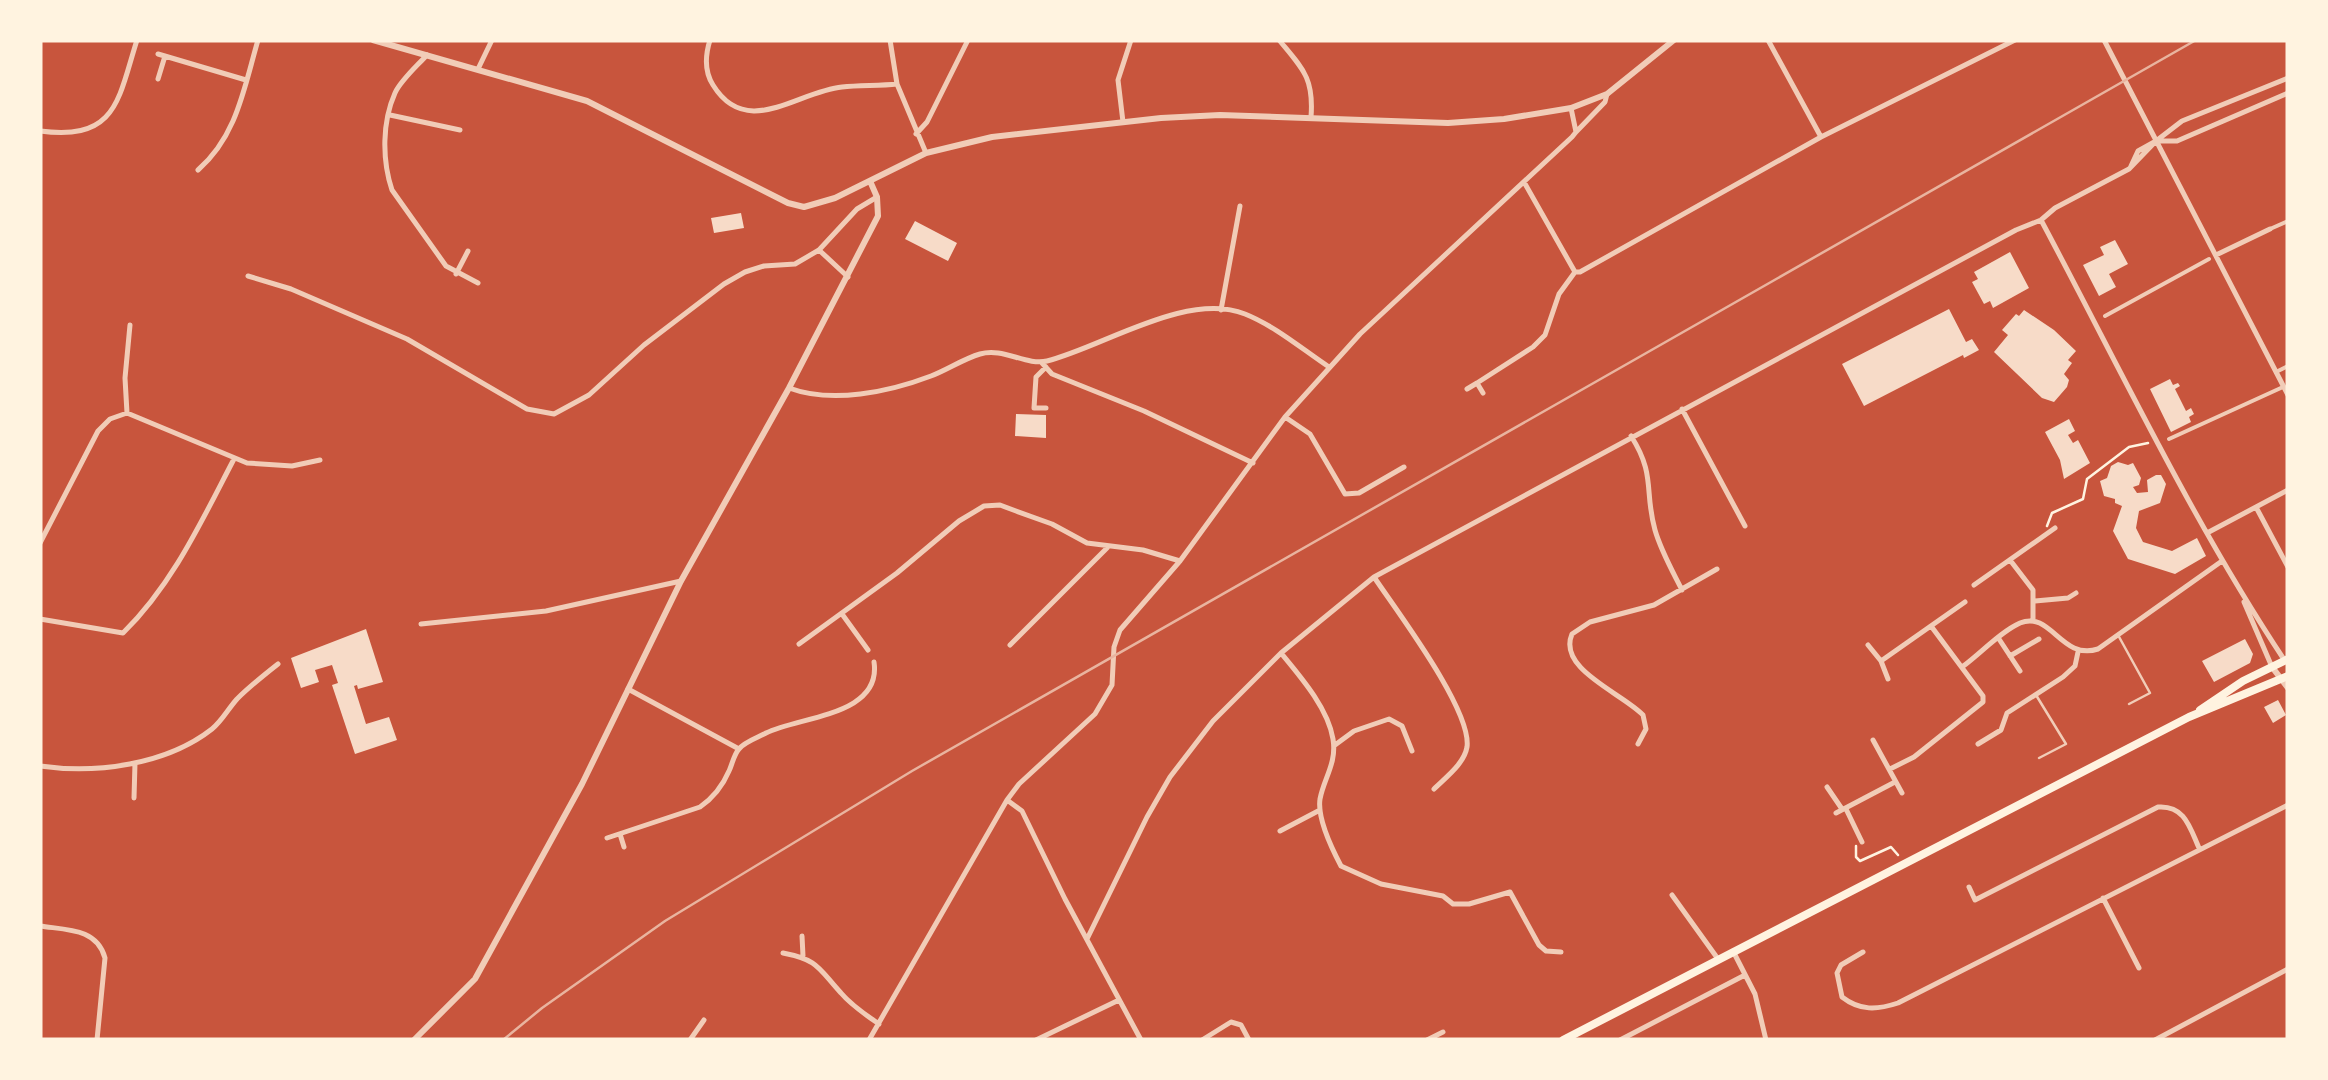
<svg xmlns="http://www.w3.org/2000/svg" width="2328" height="1080" font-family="'PT Sans',sans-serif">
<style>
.building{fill:#f7dbc8}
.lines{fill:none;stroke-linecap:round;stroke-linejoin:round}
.path{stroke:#fff3e0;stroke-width:2.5}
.service{stroke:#f1ccb7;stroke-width:2.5}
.pedestrian{stroke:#f1ccb7;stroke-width:4}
.minor{stroke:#f1ccb7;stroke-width:5}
.tertiary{stroke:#f1ccb7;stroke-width:6}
.primary{stroke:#fff3e0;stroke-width:8}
.rail{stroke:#e9b49f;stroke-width:2.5}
</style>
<rect width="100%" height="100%" fill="#c8553d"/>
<path class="building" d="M741 213 744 228 714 233 711 218Z
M915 221 957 243 948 261 905 239Z
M2115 240 2128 264 2109 274 2116 287 2099 296 2083 265 2104 255 2100 247Z
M2010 252 2029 288 1993 308 1990 301 1984 304 1972 282 1978 279 1974 272Z
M1949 309 1966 342 1972 339 1979 350 1964 358 1963 355 1864 406 1842 364Z
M2024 310 2054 330 2076 351 2068 360 2072 363 2064 374 2069 380 2067 387 2054 402 2042 398 1994 352 2008 335 2002 330 2016 314 2019 316Z
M2170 379 2173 385 2178 383 2180 386 2175 389 2186 411 2191 408 2194 414 2189 417 2191 422 2171 432 2150 389Z
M1016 414 1046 415V438L1015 436Z
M2069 419 2075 431 2068 435 2073 443 2078 440 2090 463 2064 479 2060 460 2045 432Z
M2118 462 2128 465 2133 463 2141 478 2139 485 2133 487 2137 493 2148 492 2147 480 2156 475H2161L2166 484 2160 503 2139 511 2136 528 2143 542 2172 551 2197 538 2206 556 2175 574 2128 559 2113 531 2122 506 2115 503V499L2104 496 2100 481 2107 478 2111 466Z
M366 629 383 682 358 689 357 685 354 686 366 724 389 717 397 740 355 754 332 685 338 683 332 665 315 670 319 682 301 688 291 658Z
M2245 639 2253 654 2250 663 2214 682 2202 661Z
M2278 700 2286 715 2273 723 2264 707Z"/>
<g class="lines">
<path class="path" d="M2047 526 2052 513 2083 499 2087 479 2129 447 2148 443
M1856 846V857L1860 861 1891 847 1898 855"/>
<path class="service" d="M2118 635 2150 693 2129 704
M2036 695 2066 744 2039 758"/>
<path class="pedestrian" d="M2270 229 2288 221
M2105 316 2209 259
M2276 372 2288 366
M2169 439 2283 387"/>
<path class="minor" d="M710 40C705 56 704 71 713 85 747 140 798 91 842 87 860 85 879 86 897 84
M890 40 897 84 926 153
M1279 40C1303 69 1314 78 1311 117
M1768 40 1821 137
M2104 40 2288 395
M158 54 246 80
M427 55C417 66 401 80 395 93 382 122 382 160 392 190L446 266 478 283
M478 69 492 40
M158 79 165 56
M390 115 460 130
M1123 122 1118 80 1131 40
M40 131C117 141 118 100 137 40
M1576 132 1605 102 1607 94
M916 134 927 122 968 40
M2131 166 2138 151 2156 141H2177L2288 93
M198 170C237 136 244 88 258 40
M1524 182 1575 272H1580L1821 137 2015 40
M2041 220C2120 368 2192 521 2285 661
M819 250 848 277
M2216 255 2270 229
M456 274 468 251
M248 276 291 289 407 339 527 409 554 414 589 395 644 345 724 284 745 272 764 266 795 264 819 250 857 209 877 197
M1221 310 1240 206
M130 325 125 378 127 413 247 463 292 466 320 460
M1042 363 1052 374 1144 411 1253 463
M1477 383 1533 347 1545 335 1559 294 1575 272
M789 388C832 404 889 392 931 376 947 370 963 359 980 354 1003 347 1026 366 1047 361 1103 347 1186 291 1245 314 1275 326 1302 349 1329 367
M1467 389 1477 383 1483 393
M1046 408H1034L1036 377 1046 367
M1682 409 1745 526
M1285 417 1310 434 1345 494 1359 493 1404 467
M1631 436C1656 475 1644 491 1655 530 1661 551 1672 570 1682 590
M2256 507 2288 567
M2207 533 2288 490
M40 543 98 431 110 419 127 413
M2010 560 2033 590V621
M1374 577C1396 610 1472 710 1467 747 1464 764 1446 777 1434 789
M1974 585 2055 528
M2035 601 2068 598 2076 593
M2244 602 2272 667
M842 614 868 650
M40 619 123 633C173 584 202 520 234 459
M421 624 546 611 681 581
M1999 639 2020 671
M799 644 897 573 959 521 984 506 1000 505 1016 511 1052 524 1087 543 1143 550 1180 561
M1010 645 1107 548
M1868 645 1881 661 1888 679
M1281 653C1300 676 1328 708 1333 739 1337 763 1324 778 1320 799 1317 819 1332 849 1341 866L1381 884 1443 896 1453 904H1469L1510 892 1539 945 1546 951 1561 952
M2010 656 2039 639
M1881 661 1965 602
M1962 667C1980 654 2000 632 2020 623 2051 610 2061 661 2098 649L2222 561
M628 689 739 749
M1873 740 1902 793
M1638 744 1646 729 1643 715C1622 693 1557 669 1572 634L1590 622 1654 605 1717 569
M1978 744 2001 730 2007 713 2063 677 2075 666 2078 652
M1335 745 1354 731 1389 719 1402 726 1412 751
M40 766C96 774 166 765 212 729 222 721 228 709 237 699 249 687 264 675 278 664
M1890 769 1914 757 1983 702V696L1931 626
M1827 787 1842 809
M134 798 135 763
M1007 800 1022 811 1065 899 1141 1040
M1846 809 1862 842
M1836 813 1895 782
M1280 831 1320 810
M620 834 624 847
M607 838 700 807C713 798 723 785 729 771 732 765 734 754 739 749 744 742 759 737 766 733 800 716 882 716 874 662
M1969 887 1975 900 2158 807C2185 805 2190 828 2199 848
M1672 895 1718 959
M2103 898 2139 968
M40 926C66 930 97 928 105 958L97 1040
M802 936 803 956
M1087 939 1147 817 1170 777 1213 721 1281 653 1374 577 2016 230 2041 220 2055 208 2129 169 2156 141 2182 121 2288 78
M1733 951 1755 994 1766 1040
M1863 952 1841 965 1837 973 1842 997C1860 1011 1877 1010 1898 1003L2288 805
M783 953C819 960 818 968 841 993 852 1006 866 1015 879 1024
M690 1040 704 1020
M869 1040 1007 800 1019 784 1095 714 1112 685 1114 647 1120 630 1180 561 1285 417 1360 334 1572 137 1576 132 1571 108
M1036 1040 1119 1000
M1202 1040 1231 1022 1241 1025 1249 1040
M1427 1040 1443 1032
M1620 1040 1745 975
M2155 1040 2288 969"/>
<path class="tertiary" d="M373 40 587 101 788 203 804 207 835 198 926 153 992 137 1161 118 1220 115 1448 123 1504 119 1571 108 1607 94 1674 40
M2272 667 2288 688
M414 1040 475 979 582 784 681 581 789 388 878 216 877 197 870 181"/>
<path class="primary" d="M2200 710 2243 681 2288 659
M1563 1040 2189 717 2288 676"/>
<path class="rail" d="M503 1040 542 1008 665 921 912 771 2196 40"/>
</g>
<rect width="2328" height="1080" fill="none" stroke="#fff3e0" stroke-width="85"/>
</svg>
